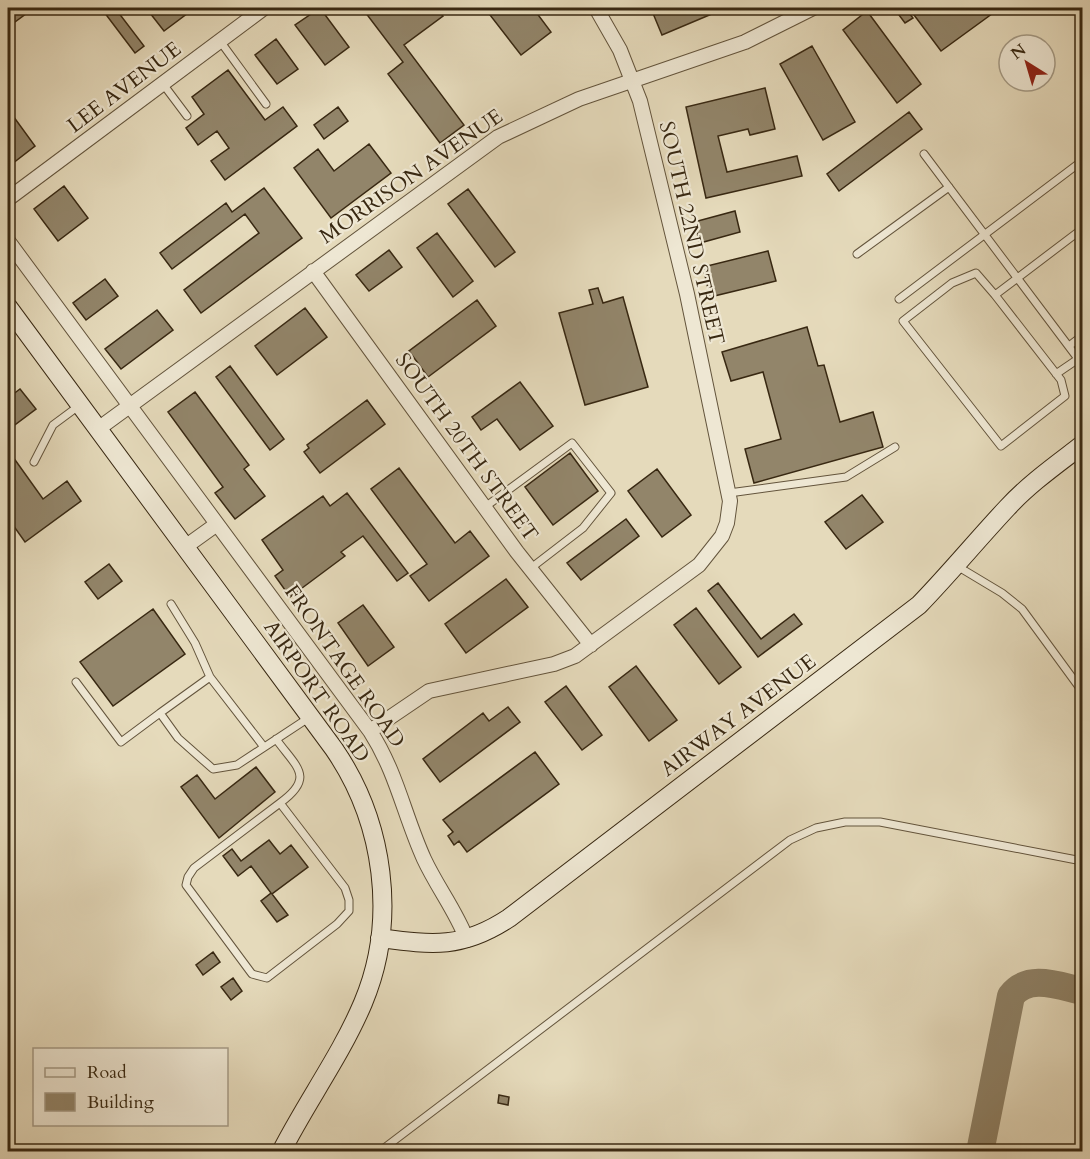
<svg xmlns="http://www.w3.org/2000/svg" width="1090" height="1159" font-family="Cardo,serif">
<style>
.lines{fill:none;stroke-linecap:round;stroke-linejoin:round}
.taxiway{stroke:#8e8166;stroke-width:28}
.building{fill:#92856a;stroke:#382812;stroke-width:1.5}
.lane-casing{stroke:#63543c;stroke-width:9}
.street-casing{stroke:#63543c;stroke-width:16}
.secondary-casing{stroke:#382812;stroke-width:20}
.lane{stroke:#eee7d3;stroke-width:7}
.street{stroke:#eee7d3;stroke-width:14}
.secondary{stroke:#eee7d3;stroke-width:18}
.labels{text-anchor:middle;stroke-width:4.5;stroke-linejoin:round;paint-order:stroke}
.street-label{font-size:21px;fill:#382812;stroke:#eee7d3}
</style>
<rect width="100%" height="100%" fill="#e5dabb"/>
<filter id="stains"><feTurbulence type="fractalNoise" baseFrequency=".00333" numOctaves="4"/><feColorMatrix values="0 0 0 0 .2 0 0 0 0 .09 0 0 0 0 .02 0 0 0 .5 -.17"/></filter>
<radialGradient id="worn" r=".72"><stop offset=".6" stop-color="#630" stop-opacity="0"/><stop offset="1" stop-color="#630" stop-opacity=".3"/></radialGradient>
<g class="lines">
<path class="taxiway" d="M980 1152 1011 996C1028 973 1059 986 1082 991"/>
</g>
<path class="building" d="M8 8H34L8 27Z
M101 8H115L144 46 135 53Z
M146 8H185L188 13 164 31Z
M320 8 349 47 325 65 295 25Z
M362 8H437L443 16 404 45 464 125 440 143 388 74 403 62Z
M500 8H533L551 32 521 55 490 15Z
M659 8H726L662 35 652 11Z
M901 8H905L913 18 905 23 896 11Z
M916 8H1000L941 51 911 11Z
M867 11 921 84 897 103 843 30Z
M276 39 298 69 277 84 255 55Z
M812 46 855 122 823 140 780 64Z
M228 70 265 120 283 107 297 126 225 180 211 161 229 148 217 131 198 145 186 128 204 114 192 97Z
M765 88 775 129 750 135 748 129 718 136 727 172 797 156 802 176 706 198 686 107Z
M338 107 348 121 324 139 314 125Z
M8 109 35 146 8 167Z
M909 112 922 129 839 191 827 174Z
M369 144 391 173 331 218 294 168 318 149 334 171Z
M64 186 88 218 58 241 34 209Z
M264 188 302 238 201 313 184 290 259 233 245 214 172 269 160 253 226 203 232 212Z
M468 189 515 252 495 267 448 204Z
M735 211 740 232 700 243 694 222Z
M437 233 473 281 453 297 417 248Z
M389 250 402 267 369 291 356 275Z
M768 251 776 281 710 297 703 267Z
M105 279 118 296 86 320 73 303Z
M598 288 603 303 623 297 648 387 585 405 559 313 593 304 589 290Z
M477 300 496 326 428 377 409 351Z
M305 308 327 337 277 375 255 346Z
M157 310 173 330 121 369 105 349Z
M807 327 818 366 824 365 840 422 873 412 883 447 754 483 745 449 781 439 763 372 731 381 722 352Z
M230 366 284 439 270 450 216 377Z
M520 382 553 426 520 450 497 419 481 430 472 417Z
M20 389 36 409 8 430V398Z
M195 392 249 465 244 469 265 496 235 519 215 493 223 487 168 412Z
M367 400 385 424 320 473 304 452 309 448 307 445Z
M8 450 43 499 67 481 81 501 25 542 8 518Z
M570 453 598 491 553 525 525 487Z
M399 468 455 543 470 531 489 556 429 601 410 576 427 564 371 489Z
M657 469 691 515 662 537 628 491Z
M347 493 408 573 397 581 363 536 341 552 345 556 290 597 275 576 283 570 262 540 323 496 330 506Z
M862 495 883 522 846 549 825 522Z
M626 519 639 536 581 580 567 563Z
M109 564 122 581 98 599 85 582Z
M506 579 528 607 466 653 445 624Z
M718 583 761 639 794 614 802 624 758 657 708 591Z
M363 605 394 647 368 666 338 623Z
M696 608 741 667 719 684 674 625Z
M153 609 185 654 113 706 80 662Z
M636 666 677 720 649 741 609 687Z
M566 686 602 735 582 750 545 702Z
M508 707 520 722 440 782 423 759 483 713 489 721Z
M535 752 559 784 467 852 459 841 454 845 448 836 453 832 443 820Z
M256 767 275 792 219 838 181 787 197 775 215 799Z
M269 840 280 854 291 845 308 867 272 894 288 915 277 922 261 901 271 893 251 866 238 876 223 856 232 849 241 861Z
M213 952 220 962 203 975 196 965Z
M233 978 242 991 231 1000 221 987Z
M499 1095 509 1097 508 1105 498 1103Z"/>
<g class="lines">
<g class="lane-casing">
<path id="lane" d="M220 41 266 104
M163 84 187 116
M924 154 1082 364
M857 254 949 187
M995 295 1061 380 1065 396 1001 446 903 321 952 283 976 273 995 295 1082 229
M899 299 1082 161
M1069 346 1082 336
M1056 374 1078 359
M34 462 53 425 80 405
M729 493 846 477 895 447
M485 507 572 443 611 493 583 528 531 568
M957 566 1002 593 1022 609 1082 691
M171 604 195 643 210 677
M76 682 121 742 160 713
M276 739C296 767 316 777 280 803L194 868 188 877 186 885 252 974 267 978 337 924 349 911V900L345 888 280 803
M264 747 210 677 160 713 178 738 213 769 237 765 310 717
M379 1152 790 840 816 828 845 822H880L1082 861"/>
</g>
<g class="street-casing">
<path id="street" d="M8 199 264 8
M8 241 370 731C397 773 404 815 424 859 437 887 456 911 467 940
M313 271 517 552 591 645
M98 429 498 137 579 99 745 42 813 8
M185 547 217 524
M370 731 429 691 554 664 575 656 699 565 722 536 727 523 730 501 687 294 640 101 620 50 596 8"/>
</g>
<g class="secondary-casing">
<path id="secondary" d="M8 307 334 749C384 822 398 920 363 1003 341 1055 307 1101 281 1152
M380 938C433 945 462 949 509 918L919 605C950 573 977 540 1007 508 1029 484 1056 465 1082 445"/>
</g>
<use href="#lane" class="lane"/>
<use href="#street" class="street"/>
<use href="#secondary" class="secondary"/>
</g>
<g class="labels">
<g class="street-label">
<text transform="translate(124 87) rotate(-37)" y="7">LEE AVENUE</text>
<text transform="translate(411 176) rotate(-35)" y="7">MORRISON AVENUE</text>
<text transform="translate(692 233) rotate(77)" y="7">SOUTH 22ND STREET</text>
<text transform="translate(467 447) rotate(54)" y="7">SOUTH 20TH STREET</text>
<text transform="translate(345 666) rotate(55)" y="7">FRONTAGE ROAD</text>
<text transform="translate(317 691) rotate(55)" y="7">AIRPORT ROAD</text>
<text transform="translate(738 715) rotate(-37)" y="7">AIRWAY AVENUE</text>
</g>
</g>
<rect width="1090" height="1159" fill="none" stroke="#e5dabb" stroke-width="30"/>
<rect x="9" y="9" width="1072" height="1141" fill="none" stroke="#382812" stroke-width="3"/>
<rect x="15" y="15" width="1060" height="1129" fill="none" stroke="#382812" stroke-width="1.5"/>
<rect x="33" y="1048" width="195" height="78" fill="#eee7d3" stroke="#a59b86" stroke-width="1.5"/>
<rect x="45" y="1068" width="30" height="9" fill="#eee7d3" stroke="#a59b86" stroke-width="1.5"/>
<text x="87" y="1078" font-size="18" fill="#382812">Road</text>
<rect x="45" y="1093" width="30" height="18" fill="#92856a" stroke="#a59b86" stroke-width="1.5"/>
<text x="87" y="1108" font-size="18" fill="#382812">Building</text>
<g transform="translate(1027 63) rotate(323)"><circle r="28" fill="#eee7d3" stroke="#a59b86" stroke-width="1.5"/>
<path d="M0-4.5L10 22L0 15L-10 22Z" fill="#8f2418"/>
<text y="-9" font-size="16" font-weight="bold" text-anchor="middle" fill="#382812">N</text>
</g>
<rect width="100%" height="100%" filter="url(#stains)"/>
<rect width="100%" height="100%" fill="url(#worn)"/>
</svg>
